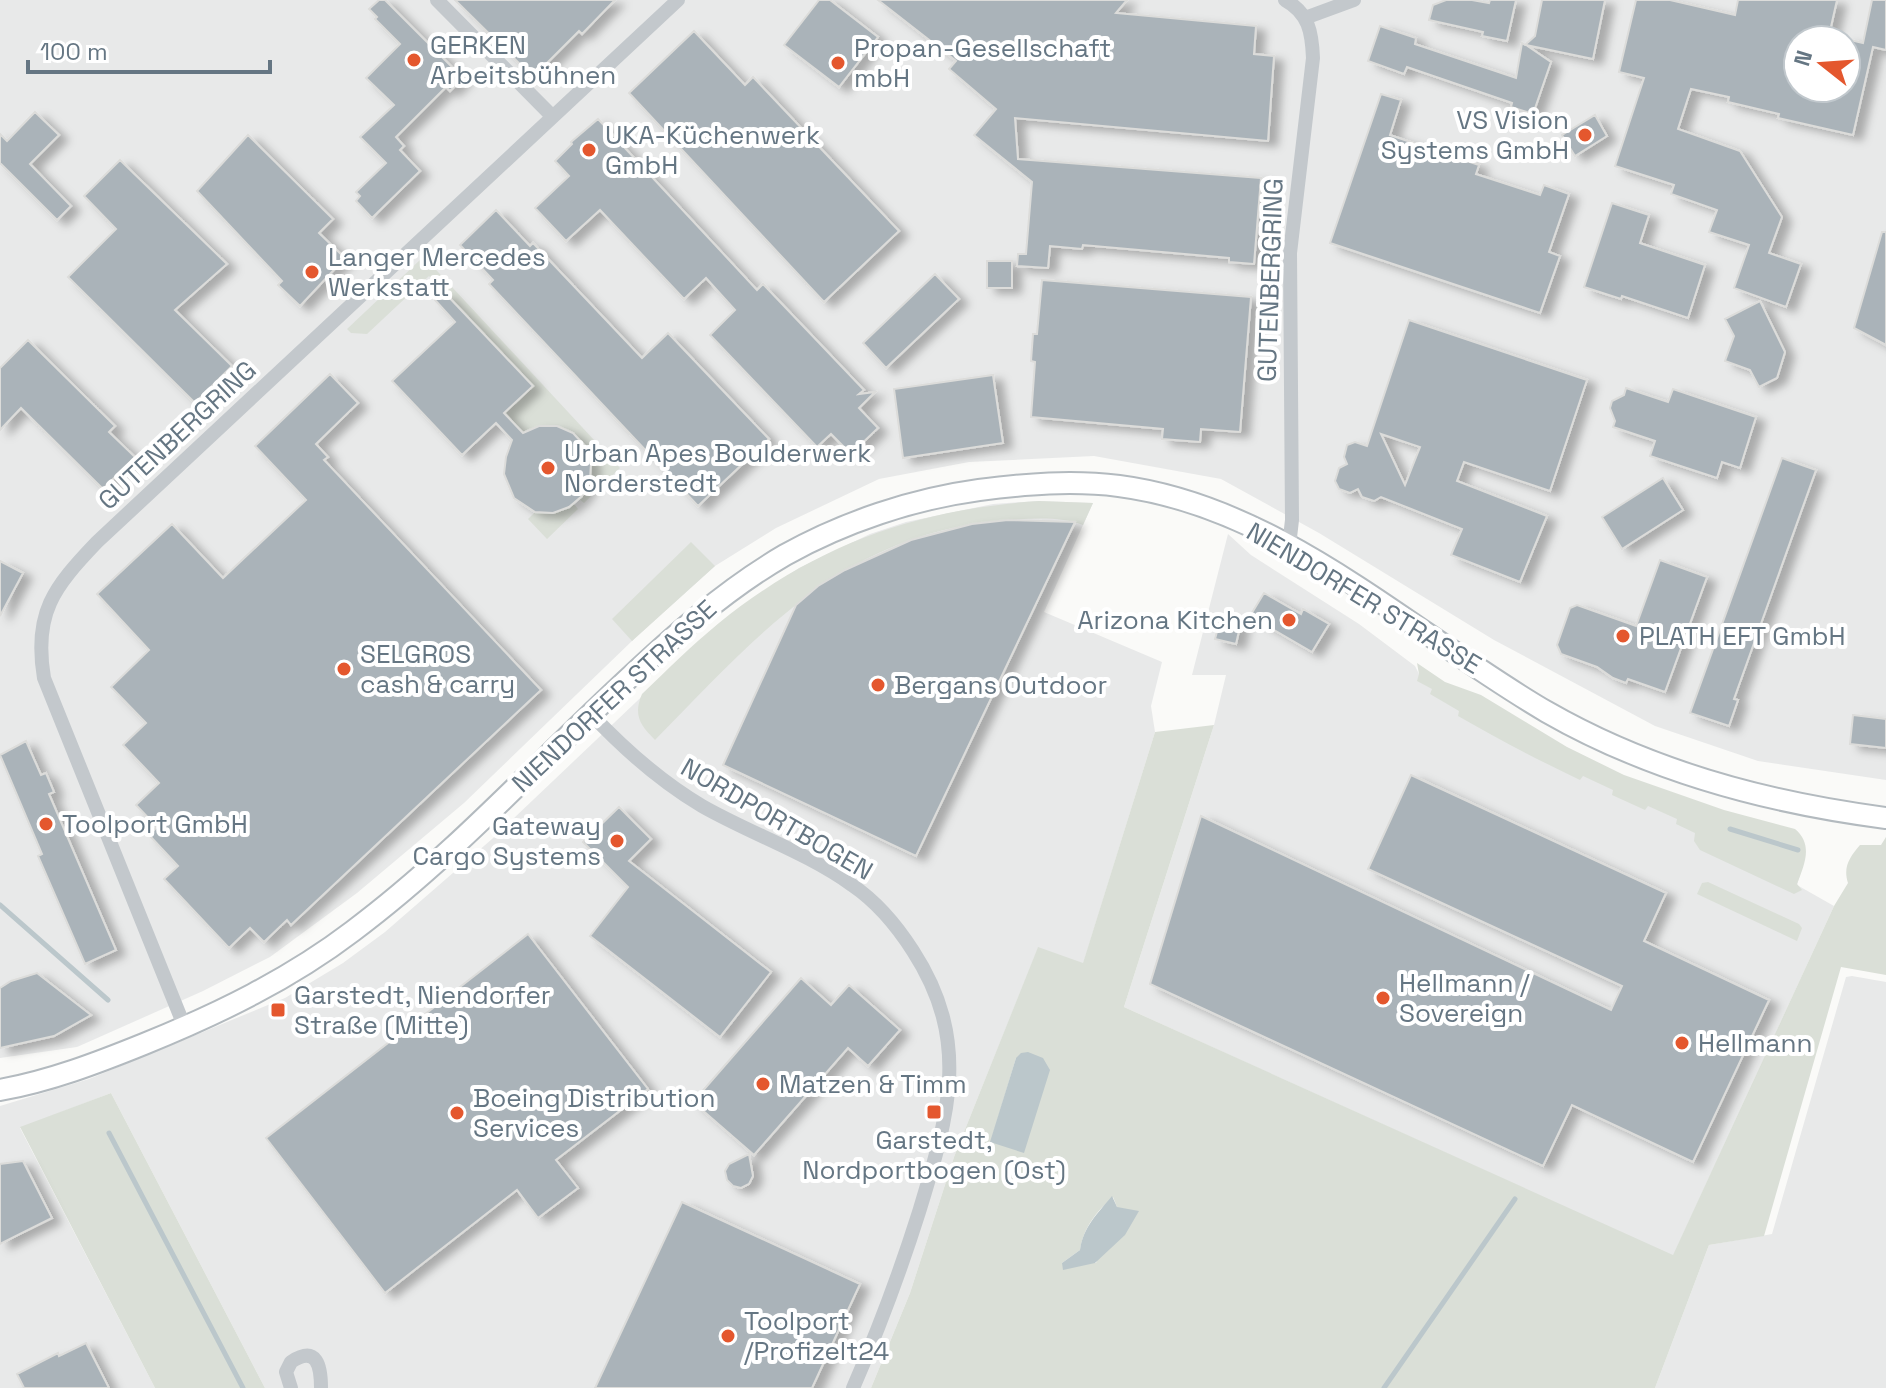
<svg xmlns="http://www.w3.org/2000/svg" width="1886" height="1388" font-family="'Space Grotesk',sans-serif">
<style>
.built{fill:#e8e9e9;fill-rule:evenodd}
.green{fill:#dadfd7;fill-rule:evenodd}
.water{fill:#bbc7cb}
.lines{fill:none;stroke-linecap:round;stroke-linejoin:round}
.stream{stroke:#bbc7cb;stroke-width:5}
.building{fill:#aab3b9;stroke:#dcdcda;stroke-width:2;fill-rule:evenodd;filter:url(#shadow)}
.secondary-casing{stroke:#b3babf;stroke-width:24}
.minor{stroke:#c3c8cc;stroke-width:14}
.secondary{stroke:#fff;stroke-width:20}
.poi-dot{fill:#e4572e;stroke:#fff;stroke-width:3}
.labels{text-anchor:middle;stroke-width:8;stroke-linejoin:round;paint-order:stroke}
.poi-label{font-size:26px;fill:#657683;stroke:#fff;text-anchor:start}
.street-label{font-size:26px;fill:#657683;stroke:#fff}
</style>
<defs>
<filter id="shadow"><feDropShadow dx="9" dy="5" stdDeviation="4" flood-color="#0004"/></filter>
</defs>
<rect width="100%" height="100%" fill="#fafaf8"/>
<path class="built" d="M0 0H1886V780L1758 761 1655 726 1494 640 1319 533 1221 479 1094 456 969 462 879 479 776 528 715 566 632 641 464 803 357 893 270 957 203 991 77 1047 0 1058ZM1798 40H1846V88H1798Z
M1039 501 1093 503 1044 612 1162 662 1151 706 1155 732 1083 964 1038 948 954 1157 910 1293 871 1388H265L111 1093 20 1128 155 1388H0V1106L89 1079 285 998 343 963 385 932 492 839 717 625 799 568 870 534 906 522 993 504Z
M1228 534 1251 555 1359 624 1415 666 1419 674 1803 865 1797 885 1834 906 1673 1256 1124 1007 1214 725 1226 675H1192Z
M1852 976 1886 982V1388H1655L1709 1245 1772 1234 1846 977Z"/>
<path class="green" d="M426 259 620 468 584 503 579 499C613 457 570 410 523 433L504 413 533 385 429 276 367 334 351 333 347 329 420 260Z
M1039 501 1093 503 1083 525C1059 515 1023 519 997 521 842 536 757 636 655 740 640 725 633 715 642 694 667 670 692 645 719 623 815 545 917 509 1039 501Z
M574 504 578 509 547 539 528 519 535 512 553 513Z
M691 542 715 566 632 641 612 619Z
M1417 663 1445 682 1481 695 1567 747 1624 775 1724 810 1795 829C1814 845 1804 865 1797 884L1802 890 1794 894 1700 850 1694 841 1695 833 1676 824 1677 819 1648 806 1645 810 1612 795 1613 790 1583 776 1580 780C1538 760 1498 739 1458 716L1459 711 1430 694 1432 689 1417 681 1419 674Z
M1214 725 1124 1007 1673 1255 1834 906 1848 883C1843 867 1849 858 1860 845H1881L1886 837V975L1841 967 1764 1236 1709 1245 1655 1388H871L910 1293 954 1157 1038 947 1083 963 1155 732ZM1016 1058 1024 1152H1023L991 1141ZM1113 1197 1117 1207 1096 1263H1062L1080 1250C1083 1228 1097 1211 1113 1197Z
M1708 882 1799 924 1802 928 1797 941 1697 894 1702 883Z
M111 1093 265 1388H155L20 1127Z"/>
<path class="water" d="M1028 1052 1043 1058 1050 1070 1024 1153 990 1142 1016 1058 1021 1053Z
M1112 1196 1117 1207 1139 1211 1125 1235 1095 1263 1063 1270 1062 1263 1080 1250C1083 1227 1098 1213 1112 1196Z"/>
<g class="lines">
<path class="stream" d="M1730 829 1798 850
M0 905 108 1000
M109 1133 243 1388
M1384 1388 1515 1199"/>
</g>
<path class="building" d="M379 0H385L463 78 450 91 446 87 396 137 404 146 400 150 420 171 372 218 356 201 360 196 356 192 386 163 360 137 394 105 366 78 400 44 375 19 377 17 369 9Z
M455 0H615L582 34 579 31 533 77Z
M819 0H830L878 37 839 87 784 45Z
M878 0H1127L1116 13 1256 26 1254 54 1274 56 1268 141 1015 118 1018 159 1261 178 1254 264 1229 262V258L1083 245 1082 249 1050 246 1048 268 1017 266 1018 254H1026L1032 182 974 135 996 109 949 69 956 61Z
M1446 0H1472L1489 3 1490 0H1516L1507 41 1482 36 1483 32 1429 20 1433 5Z
M1542 0H1605L1593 59 1526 45 1551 62 1533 114 1511 107 1512 103 1407 67 1404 74 1368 61 1380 26 1416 38 1415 44 1516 78 1522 43 1525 45 1535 36Z
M1636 0H1670L1735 15 1738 0H1837L1828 40H1798V88H1846V39L1863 43 1872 0H1886V50L1873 47 1853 135 1778 118 1779 114 1728 102 1729 97 1691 89 1678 129 1740 151 1782 217 1769 253 1801 264 1786 307 1734 288 1749 245 1709 232 1717 210 1671 194 1674 185 1615 166 1644 78 1619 72Z
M694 31 745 85 753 77 899 231 824 302 629 93Z
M1381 94 1401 100 1390 135 1479 165 1476 174 1540 195 1544 185 1569 194 1549 252 1560 256 1540 313 1330 243Z
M35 112 59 135 30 164 71 206 57 220 0 163V134L7 141Z
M1595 115 1607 136 1575 156 1562 135Z
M598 119 757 290 763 284 864 390 859 394 875 392 859 408 878 428 851 454 831 434 817 447 710 335 735 310 706 278 684 299 600 210 566 241 535 208 569 176 555 161 572 144 571 142Z
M248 135 333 219 319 233 345 258 300 306 278 285 282 281 197 191Z
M120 160 227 264 175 310 232 366 195 403 68 277 116 229 84 196Z
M1612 203 1649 215 1640 243 1705 265 1688 318 1622 296 1621 299 1584 287Z
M496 210 530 246 533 243 642 358 668 333 769 439 698 506 489 284 493 280 460 245Z
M1882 232H1886V345L1854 328Z
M987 261H1012V288H987Z
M935 274 959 299 886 368 863 343Z
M1042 280 1251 297 1240 432 1201 429 1200 442 1162 439 1163 429 1031 417 1035 362 1031 361 1033 334H1037Z
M444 292 533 386 504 413 523 433 539 426H557L573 433 585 446 591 463 590 480 582 496 569 507 553 513 535 512 514 498 504 474 506 457 512 440 496 423 462 455 392 381 455 322 435 300Z
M1760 301 1785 352 1777 378 1759 387 1750 370 1725 361 1734 336 1725 319Z
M1409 320 1587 380 1550 491 1464 462 1457 481 1547 516 1520 582 1451 555 1462 529 1381 497 1374 501 1362 497 1358 489 1350 493 1339 489 1335 481 1339 468 1347 464 1344 457 1347 445 1355 442 1367 446ZM1381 434 1420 447 1405 485Z
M28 340 115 426 109 432 135 457 103 489 21 408 0 430V368Z
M330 374 358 403 316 444 328 457 324 460 541 690 291 925 287 920 264 942 250 928 229 948 164 879 178 866 149 835 157 827 136 805 159 783 123 745 146 723 111 687 149 650 97 594 172 524 223 578 306 500 255 446Z
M993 375 1003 443 903 458 894 389Z
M1626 388 1668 402 1673 389 1756 417 1740 468 1722 462 1717 478 1650 456 1655 441 1613 427 1615 421 1610 408 1612 401 1624 395Z
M1782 458 1816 470 1734 699 1738 700 1729 726 1690 713Z
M1663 478 1683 510 1622 549 1602 517Z
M1008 520 1075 522 916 856 723 765 796 605 818 586 845 570 911 540 972 524Z
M1660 560 1707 577 1665 692 1628 679 1626 683 1613 678 1597 667 1561 654 1557 645 1570 608 1577 605 1636 626Z
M0 561 23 573 0 616Z
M1264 593 1301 614 1303 609 1329 624 1312 652 1250 616Z
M1221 617 1241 622 1236 644 1215 639Z
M1853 715 1886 719V748L1850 744Z
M26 741 41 775 46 773 54 792 49 794 116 950 85 964 38 856 42 854 0 755Z
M1411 775 1666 893 1644 941 1769 1000 1693 1162 1572 1105 1543 1166 1150 984 1201 816 1611 1010 1622 986 1368 869Z
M619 807 651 839 629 861 771 972 720 1037 590 936 628 887 583 842Z
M528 934 648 1089 556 1160 578 1188 538 1218 517 1190 385 1293 266 1138Z
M37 973 91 1015 54 1036 0 1048V988L11 981Z
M801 978 831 1005 849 985 900 1030 868 1066 848 1048 754 1155 693 1102Z
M749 1154 753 1176 749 1184 741 1188 733 1186 727 1180 725 1171 729 1164Z
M23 1161 52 1218 0 1244V1164Z
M682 1202 860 1284 812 1388H595Z
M86 1343 109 1388H24L17 1374 58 1353 59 1356Z"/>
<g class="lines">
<g class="secondary-casing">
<path id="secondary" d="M0 1090C50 1081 97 1063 144 1044 218 1014 290 979 353 931 448 860 530 771 616 690 669 640 723 591 785 555 844 522 913 499 979 490 1026 484 1072 480 1119 486 1281 507 1411 633 1547 712 1650 771 1769 803 1886 818"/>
</g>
<path class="minor" d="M437 0 552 116
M1285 0C1309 13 1312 33 1313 58L1290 253 1292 520 1289 546
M1305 18 1354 0
M591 714C624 749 660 781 702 806 751 834 806 852 852 885 877 902 897 926 913 951 972 1042 948 1117 919 1212 900 1272 878 1331 853 1388
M185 1028 44 678C33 613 54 587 97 542L678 0
M291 1388 286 1372 291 1362C317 1345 321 1366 321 1388"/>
<use href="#secondary" class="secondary"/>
</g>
<g class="poi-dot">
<circle cx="414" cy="60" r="8"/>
<circle cx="838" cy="63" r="8"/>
<circle cx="1585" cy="135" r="8"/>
<circle cx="589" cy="150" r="8"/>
<circle cx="312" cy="272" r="8"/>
<circle cx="548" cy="468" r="8"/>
<circle cx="1289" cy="620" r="8"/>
<circle cx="1623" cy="636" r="8"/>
<circle cx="344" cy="669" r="8"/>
<circle cx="878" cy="685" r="8"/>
<circle cx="46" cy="824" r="8"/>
<circle cx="617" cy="841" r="8"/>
<circle cx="1383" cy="998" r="8"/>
<rect x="270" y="1002" width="16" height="16" rx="4"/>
<circle cx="1682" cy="1043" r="8"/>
<circle cx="763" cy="1084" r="8"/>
<rect x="926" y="1104" width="16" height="16" rx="4"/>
<circle cx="457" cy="1113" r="8"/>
<circle cx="728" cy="1336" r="8"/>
</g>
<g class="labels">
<g class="poi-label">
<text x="430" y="54">GERKEN<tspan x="430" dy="30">Arbeitsbühnen</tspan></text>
<text x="854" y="57">Propan-Gesellschaft<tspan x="854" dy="30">mbH</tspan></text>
<text x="1569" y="129" text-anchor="end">VS Vision<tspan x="1569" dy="30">Systems GmbH</tspan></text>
<text x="605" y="144">UKA-Küchenwerk<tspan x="605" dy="30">GmbH</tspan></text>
<text x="328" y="266">Langer Mercedes<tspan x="328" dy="30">Werkstatt</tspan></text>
<text x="564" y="462">Urban Apes Boulderwerk<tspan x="564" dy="30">Norderstedt</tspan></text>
<text x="1273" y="629" text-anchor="end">Arizona Kitchen</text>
<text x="1639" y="645">PLATH EFT GmbH</text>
<text x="360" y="663">SELGROS<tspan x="360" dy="30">cash &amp; carry</tspan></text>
<text x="894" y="694">Bergans Outdoor</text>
<text x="62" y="833">Toolport GmbH</text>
<text x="601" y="835" text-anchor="end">Gateway<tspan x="601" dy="30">Cargo Systems</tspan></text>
<text x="1399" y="992">Hellmann /<tspan x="1399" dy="30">Sovereign</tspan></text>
<text x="294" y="1004">Garstedt, Niendorfer<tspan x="294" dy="30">Straße (Mitte)</tspan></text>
<text x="1698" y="1052">Hellmann</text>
<text x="779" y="1093">Matzen &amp; Timm</text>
<text x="473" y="1107">Boeing Distribution<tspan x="473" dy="30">Services</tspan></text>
<text x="934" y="1149" text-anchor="middle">Garstedt,<tspan x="934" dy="30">Nordportbogen (Ost)</tspan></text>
<text x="744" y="1330">Toolport<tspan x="744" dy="30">/Profizelt24</tspan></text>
</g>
<g class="street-label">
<text transform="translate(1270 280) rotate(-88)" y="9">GUTENBERGRING</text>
<text transform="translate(177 435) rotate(-43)" y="9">GUTENBERGRING</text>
<text transform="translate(1364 598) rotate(31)" y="9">NIENDORFER STRASSE</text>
<text transform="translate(614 696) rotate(-43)" y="9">NIENDORFER STRASSE</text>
<text transform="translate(777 819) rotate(30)" y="9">NORDPORTBOGEN</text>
</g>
</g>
<g transform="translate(1822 64) rotate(287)"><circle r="38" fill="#ffffff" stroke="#c1c8cd" stroke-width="2"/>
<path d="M0-6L14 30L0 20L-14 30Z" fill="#e4572e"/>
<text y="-12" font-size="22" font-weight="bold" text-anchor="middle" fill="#657683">N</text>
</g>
<path d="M28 60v12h242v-12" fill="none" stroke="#657683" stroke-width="4"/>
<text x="40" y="60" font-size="24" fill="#657683" stroke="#ffffff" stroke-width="6" paint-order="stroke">100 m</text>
</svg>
